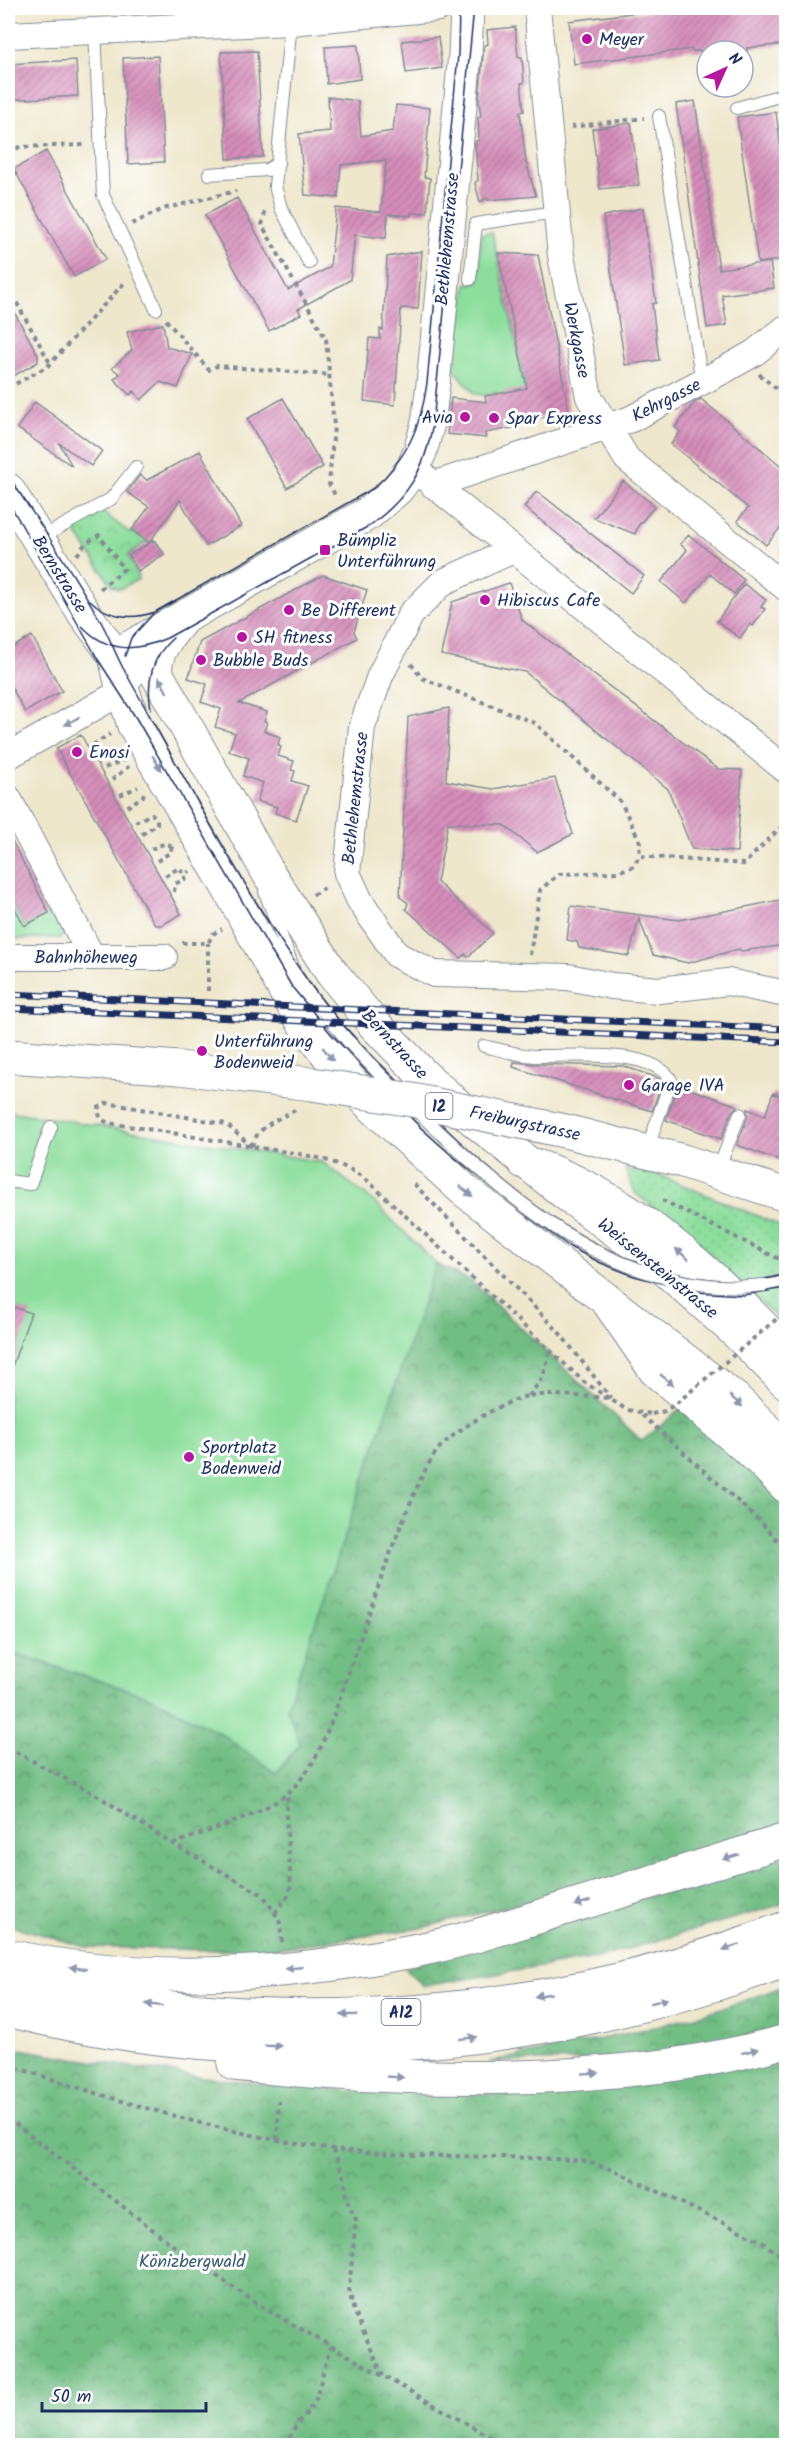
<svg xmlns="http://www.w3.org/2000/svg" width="794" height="2453" font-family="Kalam,sans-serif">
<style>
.grass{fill:url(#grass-dots);stroke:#54867e;stroke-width:1.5}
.forest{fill:url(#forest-crowns);stroke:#467671;stroke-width:1.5}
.park{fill:url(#park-crowns);stroke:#54867e;stroke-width:1.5}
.garden{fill:#8dde9d;stroke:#54867e;stroke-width:1.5}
.building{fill:url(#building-hatch)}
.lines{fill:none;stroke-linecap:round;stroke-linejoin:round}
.lane-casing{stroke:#848b95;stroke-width:14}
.street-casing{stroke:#848b95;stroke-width:28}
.secondary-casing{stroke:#848b95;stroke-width:35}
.primary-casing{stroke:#848b95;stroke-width:35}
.highway-casing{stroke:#848b95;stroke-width:35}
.path{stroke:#848b95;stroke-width:4;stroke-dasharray:4.5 4.5;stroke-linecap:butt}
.lane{stroke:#fff;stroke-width:12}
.street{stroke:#fff;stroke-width:26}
.secondary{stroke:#fff;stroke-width:33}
.primary{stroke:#fff;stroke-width:33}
.highway{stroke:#fff;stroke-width:33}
.tram{stroke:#1b2f5e;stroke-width:1.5}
.rail-casing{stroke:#1b2f5e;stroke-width:7}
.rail{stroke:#fff;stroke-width:4.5;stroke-dasharray:14;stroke-linecap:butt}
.lane-bridge-casing{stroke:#848b95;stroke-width:14;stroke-linecap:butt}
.primary-bridge-casing{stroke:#848b95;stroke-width:35;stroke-linecap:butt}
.path-bridge{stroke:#848b95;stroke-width:4;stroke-dasharray:4.5 4.5;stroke-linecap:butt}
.lane-bridge{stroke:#fff;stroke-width:12}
.primary-bridge{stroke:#fff;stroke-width:33}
.oneway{fill:#8d97ae}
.poi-dot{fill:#b5179e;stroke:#fff;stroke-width:2}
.labels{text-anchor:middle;stroke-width:6;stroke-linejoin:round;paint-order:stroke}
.shield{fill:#fff;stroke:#5f6d8e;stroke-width:1.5}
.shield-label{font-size:16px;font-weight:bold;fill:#1b2f5e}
.poi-label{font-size:18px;fill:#1b2f5e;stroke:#fff;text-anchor:start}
.street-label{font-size:18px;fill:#1b2f5e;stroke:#fff}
.park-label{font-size:18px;fill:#385b6e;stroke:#fff}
</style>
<defs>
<pattern id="grass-dots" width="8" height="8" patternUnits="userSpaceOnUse" patternTransform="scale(1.5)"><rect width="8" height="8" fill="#8dde9d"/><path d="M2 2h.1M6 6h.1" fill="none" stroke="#79bf8a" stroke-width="1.8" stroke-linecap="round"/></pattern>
<pattern id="forest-crowns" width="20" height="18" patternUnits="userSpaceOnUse" patternTransform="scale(1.5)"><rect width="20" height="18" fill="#72bd84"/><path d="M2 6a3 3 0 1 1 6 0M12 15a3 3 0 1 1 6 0" fill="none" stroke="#5d9a6f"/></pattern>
<pattern id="park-crowns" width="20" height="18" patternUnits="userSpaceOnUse" patternTransform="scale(1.5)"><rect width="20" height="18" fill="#8dde9d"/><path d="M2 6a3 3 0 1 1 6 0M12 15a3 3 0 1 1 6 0" fill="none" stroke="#79bf8a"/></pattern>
<pattern id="building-hatch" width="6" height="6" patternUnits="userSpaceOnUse" patternTransform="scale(1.5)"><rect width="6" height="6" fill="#d68eba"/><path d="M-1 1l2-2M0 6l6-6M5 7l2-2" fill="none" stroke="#ad749a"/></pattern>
</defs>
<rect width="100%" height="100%" fill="#fff"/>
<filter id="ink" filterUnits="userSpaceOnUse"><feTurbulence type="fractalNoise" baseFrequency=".0167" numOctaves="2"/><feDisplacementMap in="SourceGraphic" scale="12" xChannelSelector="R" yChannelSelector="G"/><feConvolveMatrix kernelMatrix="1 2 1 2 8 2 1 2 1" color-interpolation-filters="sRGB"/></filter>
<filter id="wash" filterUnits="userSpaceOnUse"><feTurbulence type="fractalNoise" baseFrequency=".008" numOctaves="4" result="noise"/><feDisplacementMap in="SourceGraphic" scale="24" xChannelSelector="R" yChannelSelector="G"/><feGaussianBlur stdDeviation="1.35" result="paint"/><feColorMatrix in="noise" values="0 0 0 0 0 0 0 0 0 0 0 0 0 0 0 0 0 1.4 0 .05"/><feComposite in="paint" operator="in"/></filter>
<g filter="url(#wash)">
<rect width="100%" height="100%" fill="#eee7cc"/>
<path class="grass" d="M625 1169 649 1171 786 1228V1327L697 1242 635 1193Z"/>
<path class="forest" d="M436 1264 471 1281 642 1441 682 1408 786 1504V1827L605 1882 421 1928 257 1951 86 1947 8 1925V1651L150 1697 222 1734 276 1773 300 1744 287 1708Z
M786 1856V1903L601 1957 423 1986 405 1968Z
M786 1985V2028L654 2059 489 2062C591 2041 689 2025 786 1985Z
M8 2047C178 2077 352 2100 526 2093 554 2092 583 2085 611 2081 670 2072 728 2063 786 2055V2445H8Z"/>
<path class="park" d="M100 510 130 533 132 531 147 541 128 555 139 579 120 589 112 586 72 527Z"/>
<path class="garden" d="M492 232 527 392 500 399 498 393 484 395 475 394 454 369 466 284 479 282 481 234Z
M8 895 24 926 57 908 67 933 60 938 8 939Z
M8 1111 322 1162 372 1200 436 1264 287 1708 300 1744 276 1773 222 1734 150 1697 8 1651Z"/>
<g id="blocks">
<path class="building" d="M672 8H678L679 12 716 8H786V44L747 48V51H692V49L574 64 569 21Z
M515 27 518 57H522L524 83H521L524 111 520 112 526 162 536 196 488 200 487 198 480 202 475 183 478 180 475 144 476 141 479 140 478 117H481L479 101 484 46 488 44 487 30Z
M438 37 442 68 406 73 402 41Z
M358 45 360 79 327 84 325 47Z
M257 51 263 157 227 159 221 52Z
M158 56 164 162 128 164 123 58Z
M76 60 78 96 8 100V64Z
M328 97 358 101 361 136 393 131 396 105 430 108 424 177 430 178 427 213H411V216L388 214 386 238 355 235 350 280 298 309 301 314 269 331 205 215 237 198 288 290 330 267 336 208 381 212 386 160 341 165 338 198 305 195 299 134 330 131Z
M695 101 719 269 770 262 774 288 722 295 727 325 707 328 676 104Z
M776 112 786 185V259L758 263 737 117Z
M631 123 639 185 600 189 592 129Z
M46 151 106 259 74 277 14 169Z
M643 208 656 303 652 304 659 360 625 365 603 216Z
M422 251 418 309 401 308 395 405 364 401 369 338 380 339V329L383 330 387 257Z
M498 253 538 255 569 411 511 425 512 428 485 433 486 438 447 434 451 398 486 402 485 396 527 388Z
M8 301 38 355V362L8 379Z
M163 324 167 347 192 354 178 388 160 382 141 400 134 391 130 395 114 379 120 374 112 368 132 350 127 332Z
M283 398 323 467 287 488 247 419Z
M701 399 786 470V521L766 545 737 521 748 508 671 444 680 432 675 427 695 402Z
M35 402 102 451 91 466 59 443 72 466 17 428Z
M200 451 241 526 206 546 180 500 149 543 132 530 149 507 127 492 140 475 147 480Z
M623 481 655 506 638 526 635 534 594 518Z
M537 491 644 576 631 593 524 507Z
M689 535 744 580 734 594 710 574 686 603 661 582 687 550 680 544Z
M154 540 164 554 138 571 129 555Z
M323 575 367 590 354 632 357 638 239 703 267 712 264 721 267 722 264 731 280 737 278 745 281 747 278 756 294 761 291 770 295 771 292 781 308 786 296 820 275 813 277 807 257 801 263 783 243 776 249 758 229 751 235 733 215 727 221 709 201 702 207 684 188 678 200 642Z
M509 583 522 620 718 769 742 770 737 852 692 849 668 789 525 672 441 655 452 602Z
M744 584 766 600 761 607 765 609 753 626 750 624 740 638 717 621Z
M32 636 62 691 25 712 8 681V650Z
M449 708 446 781 493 789 555 778 573 834 537 852 504 825 448 823 437 882 493 933 468 957 465 954 461 958 406 909 408 903 400 897 408 717Z
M81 735 181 914 162 925H155L56 748Z
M8 833 49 913 24 926 8 894Z
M786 899V945L741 951 739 949 688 963 653 955 639 918 629 956 579 948 577 942 567 940 571 906 679 920Z
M514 1062 534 1064 623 1066 658 1078 662 1082 652 1111 513 1067Z
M678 1085 738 1106 732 1111 721 1139 666 1120Z
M773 1093 786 1098V1163L737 1145 748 1116 747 1109 765 1116Z
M8 1305 31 1313 10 1372H8Z"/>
</g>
</g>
<g filter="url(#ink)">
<use href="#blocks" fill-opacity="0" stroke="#848b95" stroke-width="1.5"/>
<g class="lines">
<g class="lane-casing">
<path id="lane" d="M291 22 275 186 281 208 309 263
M95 31 103 195 156 309
M737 108 786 94
M659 116 702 382
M209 174 267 170 278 163
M470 279 476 224 555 212
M39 539 111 499 136 467
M265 892 295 973 309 994 348 1041
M484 1046C501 1050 517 1055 534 1056 568 1057 652 1047 671 1080L647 1150
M718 1170 740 1114
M8 1181 30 1184 51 1127
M765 1285 786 1280"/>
</g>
<g class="street-casing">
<path id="street" d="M537 8 561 256 589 397 627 459 786 588
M8 35 291 22 438 8
M413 468 786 770
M433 485 631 419 726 369 754 353 786 328
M513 550 443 582 411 614 380 676 362 727 347 873 360 901 397 955 434 974 568 977 612 986 659 990 728 982 786 994
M8 756 123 691
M8 798 92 957
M8 957H164"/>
</g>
<g class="secondary-casing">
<path id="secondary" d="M8 490 84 613 128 674
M184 617C170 634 156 648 155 671L269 874 332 973 374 1024 424 1076 474 1120 566 1194 650 1256 738 1334 786 1382
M115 656 123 691 134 725 233 896 288 996 305 1025 329 1056 368 1102 464 1190 734 1398 786 1448
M115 656 369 513 397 489 413 468 420 452 428 423 433 384 465 55 467 8"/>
</g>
<g class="primary-casing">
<path id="primary" d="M8 1056 179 1068 312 1084
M565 1131 683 1161 786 1195"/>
</g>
<g class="highway-casing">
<path id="highway" d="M524 1162C624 1191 716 1276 786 1351
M607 1300 655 1370 756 1456 786 1486
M8 1956C140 1984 280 1977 413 1951 465 1941 515 1924 566 1908 639 1886 713 1863 786 1840
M8 1978C206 2029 419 2027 618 1980 675 1967 731 1948 786 1928
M8 2010C264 2075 540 2052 786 1960
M234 2064C345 2076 455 2081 566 2075 642 2070 714 2062 786 2041"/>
</g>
<path class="path" d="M571 127 644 118
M8 152 20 147 84 145
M265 212 262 225 326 339 334 426 329 484 335 495
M132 224 163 209 236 191
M8 287 50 363
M166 320 209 370 217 366 330 375
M759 374 786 397
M8 388 48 366 126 281
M778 552 786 540
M77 555 85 544 99 535 124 569 100 589
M411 664 422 678 535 723 621 802 640 842 639 856
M93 745 110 734
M105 768 124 760
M112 780 129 766
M120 795 138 787
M127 807 143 796 144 793
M135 822 152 814 154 816
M142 834 157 824V819
M151 849 166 843 171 846
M157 861 171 852 172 845
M165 876 179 868 185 874
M174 892 175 884 185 879V874L190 871
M313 895 327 886
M182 943H208L213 934 222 929
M530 955 540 890 559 874 617 872 634 866 639 856 744 864 786 822
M208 991V943
M252 1146C256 1127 279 1119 295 1110
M252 1147 226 1124 107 1103 98 1108 100 1118 108 1123C155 1130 202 1138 250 1146 291 1154 333 1154 368 1181L584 1382 627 1410 652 1414
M414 1184 558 1331 611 1398
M662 1200 777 1258 786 1259
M529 1396 543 1377 550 1351
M642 1415 763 1524 786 1550
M8 1748 98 1796 173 1844 263 1895 275 1913 280 1923 282 1942
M173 1844C206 1831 263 1815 289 1792 319 1764 329 1727 343 1689 364 1630 382 1571 406 1513 415 1492 423 1471 436 1452 450 1433 505 1400 528 1396 551 1393 586 1397 610 1398
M275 1913 288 1896 291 1885 286 1818 288 1793
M8 2065C114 2099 222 2135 334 2149 417 2159 501 2154 584 2161L613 2170 759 2240 786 2259
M8 2118 183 2253 264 2308 506 2446
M277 2140 279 2101
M333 2149 345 2179 346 2198 356 2220 349 2289 353 2308 383 2376
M285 2446 298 2422 309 2411 316 2399 330 2347"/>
<use href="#lane" class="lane"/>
<use href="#street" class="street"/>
<use href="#secondary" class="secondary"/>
<use href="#primary" class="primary"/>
<use href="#highway" class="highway"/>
<path class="tram" d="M8 475C39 523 72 570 100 620 109 636 115 653 123 668 183 774 239 884 310 984 338 1023 375 1059 410 1093 493 1176 587 1266 710 1279 735 1282 763 1282 786 1274
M8 501 99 661 136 718 292 987 332 1035 421 1128 449 1153 530 1218 570 1247 601 1263 634 1276 696 1292 743 1295 786 1288
M90 600C108 618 132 620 155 612L374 488C407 458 421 427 427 383L458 55 459 8
M82 626C108 653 135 652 167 638L369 526C408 498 425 470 433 423L474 8
M125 656 131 638 153 614
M151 709C146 682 152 656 173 638"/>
<g class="rail-casing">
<path id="rail" d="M8 994 786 1029
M8 1008 786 1042"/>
</g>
<use href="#rail" class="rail"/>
<g class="lane-bridge-casing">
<path id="lane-bridge" d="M348 1041 395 1090
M414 1108C512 1202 619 1300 765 1285"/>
</g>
<g class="primary-bridge-casing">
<path id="primary-bridge" d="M312 1084 412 1100 565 1131"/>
</g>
<path class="path-bridge" d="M652 1414 665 1411 678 1402 779 1317"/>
<use href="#lane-bridge" class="lane-bridge"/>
<use href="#primary-bridge" class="primary-bridge"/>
</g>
<defs><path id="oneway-solid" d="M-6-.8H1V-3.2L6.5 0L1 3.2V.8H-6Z" transform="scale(1.5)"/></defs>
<g class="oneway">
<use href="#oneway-solid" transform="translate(163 685) rotate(-119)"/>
<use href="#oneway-solid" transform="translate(72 721) rotate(151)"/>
<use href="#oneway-solid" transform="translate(157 763) rotate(59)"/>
<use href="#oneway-solid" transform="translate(328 1054) rotate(51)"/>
<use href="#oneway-solid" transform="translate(466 1191) rotate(39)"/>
<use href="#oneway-solid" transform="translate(682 1254) rotate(-140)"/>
<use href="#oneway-solid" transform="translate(667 1380) rotate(40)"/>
<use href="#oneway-solid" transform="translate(736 1401) rotate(41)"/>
<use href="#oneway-solid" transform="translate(731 1857) rotate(163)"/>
<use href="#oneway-solid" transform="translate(583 1903) rotate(163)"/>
<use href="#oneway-solid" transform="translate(731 1947) rotate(161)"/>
<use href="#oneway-solid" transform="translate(78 1968) rotate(-173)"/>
<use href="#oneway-solid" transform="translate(294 1968) rotate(174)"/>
<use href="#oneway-solid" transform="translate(543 1995) rotate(170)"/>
<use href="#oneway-solid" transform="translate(659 2001) rotate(-15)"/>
<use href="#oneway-solid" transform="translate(154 2005) rotate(-173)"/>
<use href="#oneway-solid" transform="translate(349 2015) rotate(179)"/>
<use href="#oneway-solid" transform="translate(468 2038) rotate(-7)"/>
<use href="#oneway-solid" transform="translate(273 2046) rotate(2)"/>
<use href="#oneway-solid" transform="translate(750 2051) rotate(-14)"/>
<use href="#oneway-solid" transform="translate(590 2073) rotate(-4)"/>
<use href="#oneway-solid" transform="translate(395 2077) rotate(3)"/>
</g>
</g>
<g class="poi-dot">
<circle cx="587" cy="39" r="6"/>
<circle cx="465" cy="417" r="6"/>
<circle cx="494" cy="418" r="6"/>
<rect x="319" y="544" width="12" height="12" rx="3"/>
<circle cx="485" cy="600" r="6"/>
<circle cx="289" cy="610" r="6"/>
<circle cx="242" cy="637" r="6"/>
<circle cx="201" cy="660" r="6"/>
<circle cx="77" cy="752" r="6"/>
<circle cx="202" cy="1051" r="6"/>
<circle cx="629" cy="1085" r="6"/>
<circle cx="189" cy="1457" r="6"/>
</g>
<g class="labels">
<g class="shield">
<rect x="425.5" y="1093" width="27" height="26" rx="4.5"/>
<rect x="381.5" y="1999" width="39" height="26" rx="4.5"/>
</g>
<g class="shield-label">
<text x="439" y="1112">12</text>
<text x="401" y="2018">A12</text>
</g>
<g class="poi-label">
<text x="599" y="45">Meyer</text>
<text x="453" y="423" text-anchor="end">Avia</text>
<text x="506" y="424">Spar Express</text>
<text x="337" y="546">Bümpliz<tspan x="337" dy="21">Unterführung</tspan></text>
<text x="497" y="606">Hibiscus Cafe</text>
<text x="301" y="616">Be Different</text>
<text x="254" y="643">SH fitness</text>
<text x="213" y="666">Bubble Buds</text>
<text x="89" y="758">Enosi</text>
<text x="214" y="1047">Unterführung<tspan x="214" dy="21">Bodenweid</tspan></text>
<text x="641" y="1091">Garage IVA</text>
<text x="201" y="1453">Sportplatz<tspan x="201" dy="21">Bodenweid</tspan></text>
</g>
<g class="street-label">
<text transform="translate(447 239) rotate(-85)" y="6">Bethlehemstrasse</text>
<text transform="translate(577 340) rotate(79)" y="6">Werkgasse</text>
<text transform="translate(666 400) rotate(-27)" y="6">Kehrgasse</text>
<text transform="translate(60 574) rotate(58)" y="6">Bernstrasse</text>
<text transform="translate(355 798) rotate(-84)" y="6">Bethlehemstrasse</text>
<text x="86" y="963">Bahnhöheweg</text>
<text transform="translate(395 1044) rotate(47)" y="6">Bernstrasse</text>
<text transform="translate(525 1123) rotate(12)" y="6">Freiburgstrasse</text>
<text transform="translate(658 1268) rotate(39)" y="6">Weissensteinstrasse</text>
</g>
<g class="park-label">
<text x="192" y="2267">Könizbergwald</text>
</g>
</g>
<rect width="794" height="2453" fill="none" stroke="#fff" stroke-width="30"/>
<g transform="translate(725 69) rotate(45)"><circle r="28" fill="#ffffff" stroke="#a4acbf" stroke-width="1.5"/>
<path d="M0-4.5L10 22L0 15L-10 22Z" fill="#b5179e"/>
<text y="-9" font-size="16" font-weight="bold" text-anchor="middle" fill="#1b2f5e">N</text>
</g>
<path d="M42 2402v9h164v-9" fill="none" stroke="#1b2f5e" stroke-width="3"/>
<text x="51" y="2402" font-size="18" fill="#1b2f5e" stroke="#ffffff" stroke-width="4.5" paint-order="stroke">50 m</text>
</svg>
